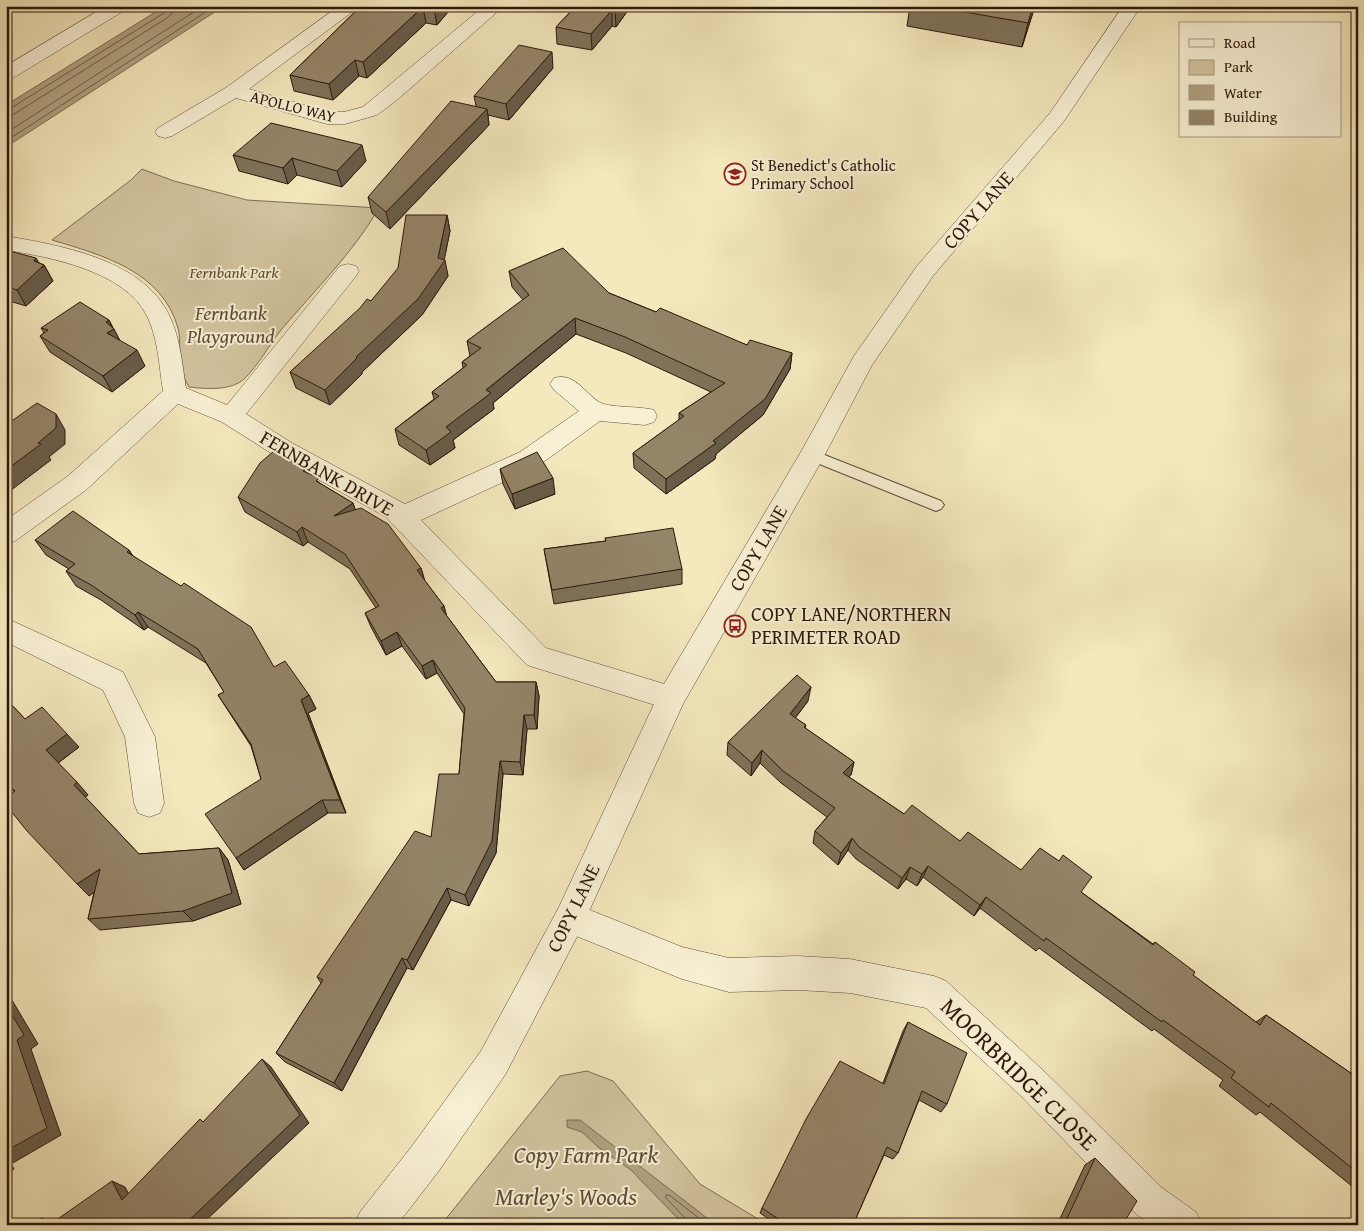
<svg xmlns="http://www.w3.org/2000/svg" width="1364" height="1231" font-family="'Gentium Book Plus',serif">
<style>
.green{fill:#d2c49f;stroke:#7f6e55}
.water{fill:#b0a180;stroke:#7b6a51}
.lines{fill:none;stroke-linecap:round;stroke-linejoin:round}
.shore{stroke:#6e5c46;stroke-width:1}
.service-casing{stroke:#5e4b38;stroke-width:2}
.minor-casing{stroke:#5e4b38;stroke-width:1}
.tertiary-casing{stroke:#5e4b38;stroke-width:1}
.service{fill:#f8f0d4;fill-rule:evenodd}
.minor{fill:#f8f0d4;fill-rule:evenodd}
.tertiary{fill:#f8f0d4;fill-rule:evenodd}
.wall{fill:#7f7259;stroke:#2c170b}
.shaded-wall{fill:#685c49;stroke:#2c170b}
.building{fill:#948468;stroke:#2c170b}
.labels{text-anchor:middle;stroke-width:4;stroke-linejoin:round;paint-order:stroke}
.far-street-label{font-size:16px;fill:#2c170b;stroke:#f8f0d4}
.far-poi-label{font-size:16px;fill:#2c170b;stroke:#f8f0d4;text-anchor:start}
.far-park-label{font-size:16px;font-style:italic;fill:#5e4b37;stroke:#f8f0d4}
.street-label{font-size:20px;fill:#2c170b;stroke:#f8f0d4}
.park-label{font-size:20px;font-style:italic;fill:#5e4b37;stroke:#f8f0d4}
.poi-label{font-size:20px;fill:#2c170b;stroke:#f8f0d4;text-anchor:start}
.near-street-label{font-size:24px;fill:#2c170b;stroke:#f8f0d4}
.near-park-label{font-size:24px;font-style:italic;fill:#5e4b37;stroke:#f8f0d4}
</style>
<rect width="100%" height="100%" fill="#f4e8bd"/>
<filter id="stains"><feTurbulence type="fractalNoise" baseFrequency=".004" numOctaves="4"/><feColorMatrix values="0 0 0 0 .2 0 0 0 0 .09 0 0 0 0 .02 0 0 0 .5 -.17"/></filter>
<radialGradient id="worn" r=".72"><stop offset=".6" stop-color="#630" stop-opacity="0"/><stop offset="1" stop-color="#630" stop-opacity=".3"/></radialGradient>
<path class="green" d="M142 169 174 181 247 200 379 208C353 253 315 290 281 330 269 345 259 365 244 379 231 391 206 389 189 387 187 383 184 378 182 373 177 360 182 342 178 328 162 271 102 255 52 240L131 180Z
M587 1071 613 1081 700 1184 768 1225H441L560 1076Z"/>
<path class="water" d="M165 6H224L6 147V105Z
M567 1120H580L716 1225H684L631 1170 598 1147 582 1132 567 1127Z"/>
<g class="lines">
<path class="shore" d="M6 109 11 108 164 13 167 6
M6 116 14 114 167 18 172 13 173 6
M6 133 203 6
M6 141 215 6
M687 1225 686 1219 666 1198V1195H669L708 1225"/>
<g class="service-casing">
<path id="service" d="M812 450 941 501 944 505 941 509 936 511 931 509 807 459 805 455 807 451Z"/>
</g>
<g class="minor-casing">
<path id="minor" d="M106 6H128L125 10 13 78 6 80V66Z
M339 6H360L249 89 328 112H344L363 107 484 6H504L397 100 377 115 345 124H327L236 98 172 136 165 138 158 136 155 132 158 128 227 87Z
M6 236C59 245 139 259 167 311 180 334 182 363 186 388L227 405 340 266 348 264 356 266 359 271 356 276 246 414 292 443 405 504 520 452 579 411 554 390 550 384 554 378C574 372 584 392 599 402 608 408 640 406 654 410L657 416 654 422 645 425 600 421 538 466 421 520 546 648 681 689 685 698 681 707 671 710 527 665 386 517 274 455 222 422 178 404 86 490 15 541 6 544V520L68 476 163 391C159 366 158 338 147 316 125 271 50 257 6 250Z
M6 618 123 672 155 737 164 803 160 813 149 817 138 813 134 803 125 737 103 690 6 642Z
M570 902 682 947 729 958 798 956 850 959 934 976 946 981 1045 1072 1161 1187 1196 1212 1202 1225H1151L1135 1213 1021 1096 926 1008 850 993 798 990 729 992 682 979 559 929 554 918 559 907Z"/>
</g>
<g class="tertiary-casing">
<path id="tertiary" d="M1123 6H1141L1064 121 933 276 872 365 821 462 683 704 581 929 505 1075 438 1172 397 1225H354L360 1212 412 1146 481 1051 559 907 661 689 802 450 854 356 917 266 1050 113Z"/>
</g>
<use href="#service" class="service"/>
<use href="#minor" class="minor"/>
<use href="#tertiary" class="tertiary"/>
</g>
<path class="wall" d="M361 6H453L437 25 426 23 367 78 359 76 333 100 294 91 290 75Z
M568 6H631L616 27 612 26 592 50 557 44 556 27 574 8Z
M910 6H1035L1022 47 907 26Z
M553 68 509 120 488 115 489 125 390 229 372 213 368 197 476 106 474 96Z
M233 155 366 161 342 187 297 175 288 184 239 171Z
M447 215 450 231 444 259 448 276 422 315 362 372V374L330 405 296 388 290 372 371 301Z
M6 250 44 265 53 281 26 306 6 300Z
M509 271 609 293 656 312 747 345 792 353 790 369 763 415 716 454 715 459 666 494 634 468 633 453 679 420V413L711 392 626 353 576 334 493 403 494 409 453 440 455 448 430 465 399 445 395 429 434 399 432 392 463 368 462 362 470 356 467 341 523 300 512 287Z
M109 320 120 341 145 366 112 392 50 352 40 336 44 333 41 328Z
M307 468 309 474 321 484 353 503 355 509 421 568 425 581 444 606 446 615 496 682H536L539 696 537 729H527L523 775 503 774 496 853 469 906 451 900 413 970 407 968 342 1091 285 1062 276 1053 321 983 317 977 431 837 459 774 464 714 437 673 426 679 402 646 386 655 371 627 365 613 376 608 350 569 308 542 303 546 245 512 238 497Z
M500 469 555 494 515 509 503 484Z
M605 538 682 569V584L554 604 544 549 606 541Z
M35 540 129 550 133 556 274 667 309 695 316 709 308 713 346 813H328L244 870 236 858 261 779 251 746 218 695 224 692 206 663 148 627 144 630 101 600 76 586 66 571 69 569 46 555Z
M6 699 25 719 79 747 58 763 88 795 85 797 139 854 219 848 228 860 241 904 193 921 100 930 88 919 94 892 89 896 14 791 6 784Z
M808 701 795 718 806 725 805 728 854 762 851 775 849 777 904 814 1021 870 1081 892 1153 944 1155 942 1193 975 1256 1022 1266 1015 1358 1078V1191L1260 1112 1256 1115 1219 1086 1223 1080 1154 1029 1152 1031 1039 948 1036 951 980 908 974 916 923 877 917 886 906 879 898 889 856 859 848 850 838 865 813 843 815 831 827 817 781 783 760 763 751 776 727 755 728 742Z
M908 1022 947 1104 941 1112 919 1100 898 1153 893 1159 884 1155 853 1225H777L760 1213 762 1208 883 1083 903 1031Z
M1095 1158 1124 1225H1057L1085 1165Z"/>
<path class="shaded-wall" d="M437 6H453L437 25 434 9Z
M619 6H631L616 27 615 11Z
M1033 6H1035L1022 47 1028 23Z
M423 7 426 23 367 78 363 62Z
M612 10V26L592 50 591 34Z
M552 52 553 68 509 120 506 104Z
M355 60 359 76 333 100 329 84Z
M487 109 489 125 390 229 386 212Z
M362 145 366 161 342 187 337 171Z
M292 158 297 175 288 184 283 168Z
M447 215 450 231 444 261 445 260 448 276 422 315 362 372V374L330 405 325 390 356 357 438 258Z
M36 258 42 268 44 265 53 281 26 306 17 290Z
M575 318 576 334 493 403 494 409 453 440 455 448 430 465 426 450 446 427 486 390Z
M109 320 113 329H114L122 345 107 333 106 322Z
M137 350 145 366 112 392 103 376Z
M792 353 790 369 763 415 716 454 715 459 666 494V479L713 441Z
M56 414 65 430V444L49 457 51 460 6 494V470L38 443Z
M307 468 313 483 303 471Z
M553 478 555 494 515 509 512 494Z
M353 503 358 518 334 516Z
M302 527 308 542 303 546 297 532Z
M129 550 138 565 127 552Z
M421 568 425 583 417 570Z
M444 606 448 621 441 608Z
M138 612 148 627 144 630 135 615Z
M397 632 402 646 386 655 381 641Z
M433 660 437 673 426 679 422 666Z
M536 682 539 696 537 729 534 715Z
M811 687 808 701 788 728 790 714Z
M309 695 316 709 308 713 346 813 340 800 301 700Z
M524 715 527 729 523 775 520 762Z
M67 734 79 747 58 763 46 750Z
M762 750 760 763 751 776 752 763Z
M500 761 503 774 496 853 469 906 465 895Z
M854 762 851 775 840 785 843 773Z
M77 782 88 795 85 797 74 785Z
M322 800 328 813 244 870 236 858Z
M852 838 848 850 838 865 841 853Z
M219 848 228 860 241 904 193 921 183 911Z
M928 866 923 877 917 886 922 874Z
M910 867 906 879 898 889 902 878Z
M100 869 111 880 89 896 77 884Z
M447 888 451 900 413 970 407 960Z
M986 897 980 908 974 916 980 905Z
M402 958 407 968 342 1091 334 1083Z
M6 990 38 1044 31 1049 61 1135 11 1164 14 1169 6 1173V1151L17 1040 6 1005Z
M262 1059 271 1067 309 1123 201 1225H184Z
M112 1181 125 1187 135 1206 122 1200Z"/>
<path class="building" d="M361 6H437L434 9 423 7 363 62 355 60 329 84 290 75Z
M576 6H619L615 11 612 10 591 34 556 27Z
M930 6H1033L1028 23Z
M519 45 552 52 506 104 474 96Z
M451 101 487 109 386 212 368 197Z
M271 123 362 145 337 171 292 158 283 168 233 155Z
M406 215H447L438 258 445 260 418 299 356 357 357 358 325 390 290 372 360 308 367 299 371 301 398 268Z
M563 248 609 293 656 312 660 308 747 345 750 340 792 353 765 399 713 441 716 443 666 479 633 453 684 416 679 413 725 383 625 337 575 318 486 390 491 393 446 427 451 432 426 450 395 429 439 396 432 392 467 365 462 362 481 348 467 341 529 295 509 271Z
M6 250 36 258 34 261 44 265 17 290 6 286Z
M80 302 109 320 106 322 114 329 107 333 137 350 103 376 40 336 48 330 41 328Z
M37 403 56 414V428L38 443 41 444 6 470V425Z
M274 451 307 468 303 471 319 478 316 481 353 503 334 516 361 508 388 524 421 568 417 570 444 606 441 608 496 682H536L534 715H524L520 762 500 761 492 841 465 895 447 888 407 960 402 958 334 1083 276 1053 323 980 317 977 415 831 431 837 439 774H459L465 708 433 660 422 666 397 632 381 641 365 613 379 606 345 554 302 527 297 532 238 497 260 463Z
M537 452 553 478 512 494 500 469Z
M73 511 129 550 127 552 181 586 184 583 251 627 274 667 285 661 309 695 301 700 340 800H322L236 858 205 814 261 779 251 744 218 695 224 692 198 649 138 612 135 615 91 585 66 571 75 564 35 540Z
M673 528 682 569 552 590 544 549 606 541 605 538Z
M797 675 811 687 790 714 806 725 804 727 854 762 843 773 904 814 912 805 960 841 968 832 1021 870 1040 848 1059 861 1063 855 1092 877 1081 892 1153 945 1155 942 1195 972 1193 975 1260 1025 1266 1015 1358 1078V1173L1271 1103 1269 1107 1231 1078 1235 1072 1163 1020 1162 1022 1046 938 1044 941 986 897 980 905 928 866 922 874 910 867 902 878 859 847 852 838 841 853 815 831 835 808 783 771 762 750 752 763 728 742Z
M6 699 25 719 42 707 67 734 46 750 77 782 74 785 139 854 219 848 232 893 183 911 88 919 100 869 77 884 27 831 6 805V797L15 791 6 783Z
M6 1005 24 1035 17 1040 47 1128 6 1151Z
M908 1022 967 1053 947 1104 922 1091 898 1153 887 1147 853 1225H787L762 1208 806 1119 840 1061 884 1084Z
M262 1059 300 1115 184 1225H32L42 1218 52 1223 112 1181 122 1200 200 1119 203 1122Z
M1095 1158 1137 1201 1123 1224 1124 1225H1064Z"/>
<defs>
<g id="school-ring" transform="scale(1.125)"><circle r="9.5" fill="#f8f0d4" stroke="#8f2418" stroke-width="1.5"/><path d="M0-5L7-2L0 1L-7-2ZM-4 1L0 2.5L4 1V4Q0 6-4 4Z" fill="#8f2418"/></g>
<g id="bus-ring" transform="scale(1.125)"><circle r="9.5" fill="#f8f0d4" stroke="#8f2418" stroke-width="1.5"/><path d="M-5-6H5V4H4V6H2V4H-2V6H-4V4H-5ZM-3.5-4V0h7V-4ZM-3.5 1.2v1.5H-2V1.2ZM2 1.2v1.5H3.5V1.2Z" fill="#8f2418"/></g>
</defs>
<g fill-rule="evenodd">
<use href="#school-ring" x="735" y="174"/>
<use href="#bus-ring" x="735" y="626"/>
</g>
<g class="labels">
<g class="far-street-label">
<text transform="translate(293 106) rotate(14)" y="6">APOLLO WAY</text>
</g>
<g class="far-poi-label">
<text x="751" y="171">St Benedict's Catholic<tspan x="751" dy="18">Primary School</tspan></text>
</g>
<g class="far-park-label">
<text x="234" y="278">Fernbank Park</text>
</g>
<g class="street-label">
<text transform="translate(978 210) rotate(-49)" y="7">COPY LANE</text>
<text transform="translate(327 473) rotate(30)" y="7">FERNBANK DRIVE</text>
<text transform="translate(758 548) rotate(-60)" y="7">COPY LANE</text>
<text transform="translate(573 908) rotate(-64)" y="7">COPY LANE</text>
</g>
<g class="park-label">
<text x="231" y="320">Fernbank<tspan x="231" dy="23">Playground</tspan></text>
</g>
<g class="poi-label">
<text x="751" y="621">COPY LANE/NORTHERN<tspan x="751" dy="23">PERIMETER ROAD</tspan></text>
</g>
<g class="near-street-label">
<text transform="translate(1019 1074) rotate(44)" y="8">MOORBRIDGE CLOSE</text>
</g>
<g class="near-park-label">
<text x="586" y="1163">Copy Farm Park</text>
<text x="566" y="1205">Marley's Woods</text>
</g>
</g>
<rect width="1364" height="1231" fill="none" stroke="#f4e8bd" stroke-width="25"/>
<rect x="8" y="8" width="1349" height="1216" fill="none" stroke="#2c170b" stroke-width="2.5"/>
<rect x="12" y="12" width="1339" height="1206" fill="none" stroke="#2c170b"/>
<rect x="1179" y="22" width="162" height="115" fill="#f8f0d4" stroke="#a69984"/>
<rect x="1189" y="39" width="25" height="8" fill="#f8f0d4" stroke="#a69984"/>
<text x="1224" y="48" font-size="15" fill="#2c170b">Road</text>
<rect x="1189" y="60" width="25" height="15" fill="#d2c49f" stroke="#a69984"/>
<text x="1224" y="72" font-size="15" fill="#2c170b">Park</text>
<rect x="1189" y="85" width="25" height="15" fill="#b0a180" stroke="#a69984"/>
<text x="1224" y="98" font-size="15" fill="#2c170b">Water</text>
<rect x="1189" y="110" width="25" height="15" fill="#948468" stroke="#a69984"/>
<text x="1224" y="122" font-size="15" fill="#2c170b">Building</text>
<rect width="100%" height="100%" filter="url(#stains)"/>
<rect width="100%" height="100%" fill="url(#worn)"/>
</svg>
